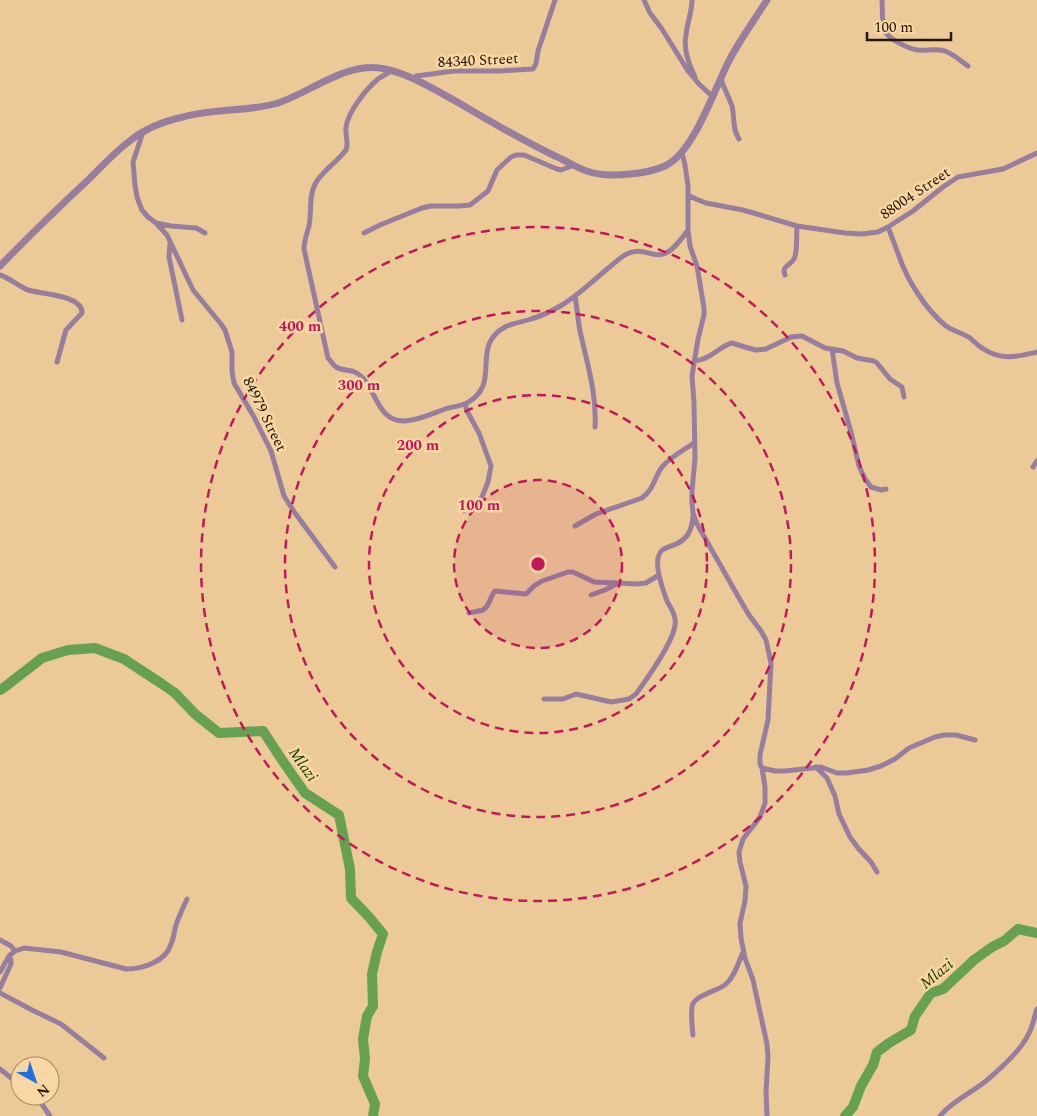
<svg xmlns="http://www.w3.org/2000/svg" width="1037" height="1116" font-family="Spectral,serif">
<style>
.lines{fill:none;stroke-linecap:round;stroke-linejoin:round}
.river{stroke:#66a052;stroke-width:10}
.minor{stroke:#977e9f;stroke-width:5}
.tertiary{stroke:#977e9f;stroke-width:7}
.ring{fill:none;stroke:#c2185b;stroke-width:2.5;stroke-dasharray:9 6}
.labels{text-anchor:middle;stroke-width:5;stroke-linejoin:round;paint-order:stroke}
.street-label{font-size:15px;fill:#241805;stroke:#f8d7a4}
.water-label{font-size:16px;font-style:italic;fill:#143b02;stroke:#f8d7a4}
.centre{fill:#c2185b;stroke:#f8d7a4;stroke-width:2.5}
.ring-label{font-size:15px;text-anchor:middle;font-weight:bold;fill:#c2185b;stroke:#f8d7a4;stroke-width:5;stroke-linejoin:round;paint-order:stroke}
</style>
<rect width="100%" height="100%" fill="#ebca97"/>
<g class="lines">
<path class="river" d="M0 690 6 686 42 658 68 650 95 648 124 659 162 684 175 693 195 714 219 733 263 731 284 763 305 793 339 815 350 869 351 898 369 917 383 934 377 952 372 974 373 1006 367 1016 363 1039 365 1059 363 1076 375 1104 373 1116
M845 1116 853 1107 861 1086 873 1065 877 1052 889 1043 911 1030 915 1016 931 993 943 989 974 960 992 947 1004 941 1018 929 1037 933"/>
<path class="minor" d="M644 0 650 13 662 29 688 71 699 84 712 96
M692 0C692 12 687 23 686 35 683 49 689 64 695 77
M882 0C883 10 881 22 885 31 888 39 909 49 918 50 927 51 936 48 945 51 953 54 961 61 968 66
M391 71C387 74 382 76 378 79 366 89 348 112 346 127 345 135 349 143 346 150 337 162 325 169 317 181 308 194 312 211 309 226 307 234 304 240 304 249L328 358C331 361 333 365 336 367 346 373 353 367 363 378 377 394 379 422 405 421 419 420 432 414 445 409 452 407 460 406 467 403 503 383 469 347 505 327 513 323 522 322 531 319 541 316 552 311 562 305 580 294 595 279 612 265 617 261 622 256 627 254 642 246 652 258 664 254 674 250 682 238 688 230
M413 79 416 76 454 71H499L533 69 536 64 538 51 555 0
M721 79C724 89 729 97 732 106 735 118 732 129 739 139
M143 132 133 162 135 185 137 197 140 205 142 210 148 217 156 223 167 235 193 290 221 324 225 330 232 352V371L234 383 254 417 271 451 284 496 295 513 335 567
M682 153 685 165 688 186V230L690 246 697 266 704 308V315L698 339 692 376 694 403 695 459 692 491V503L693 513 697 524 739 598 749 615 761 631 766 640 771 663 768 720 760 755V764L762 768 765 787V803L760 817 743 839 739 852 740 862 746 886 745 901 740 923 741 938 745 958 753 980 767 1044 768 1057 766 1092 767 1116
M688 195 696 199 706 203 743 210 797 226 845 233 862 234 878 232 888 227 913 211 943 187 958 177 1003 169 1037 153
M156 223 171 226 196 228 205 233
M888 227C892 237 895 246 899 256 907 280 926 310 946 326 953 331 962 333 970 338 974 341 977 345 982 348 1001 361 1016 357 1037 352
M364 233 380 225 422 208 431 206H459L470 205 488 191 497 170 511 157 516 155H524L557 169 561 170 574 165
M170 243 169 257 182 320
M0 275C10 278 18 286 28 290 41 294 83 295 82 313L66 330 57 362
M785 275C781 266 790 266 794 259 798 251 796 235 797 226
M575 296C577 308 578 320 580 331 587 363 597 394 595 427
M832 349 837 383 851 432 859 466 865 479 871 487 881 490 886 489
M694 361C710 360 718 347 732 343L748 348 756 350 766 349 791 337 802 336 825 348 843 351 857 358 874 361 877 363 890 379 902 387 904 397
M1033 467 1037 461
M464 511 477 502 482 497 488 482 491 466 479 433 467 411 465 404
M575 526 596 514 642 498C654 489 654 478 662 467 670 457 684 450 694 443
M591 595 605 590 618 583 637 584 646 583 659 575C658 569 656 561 659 555 661 549 666 548 671 546 687 541 692 531 693 516
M469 613C473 612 479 611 483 610 490 606 490 596 495 591L526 594 534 586 542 581 568 572H573L594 582 618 583
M544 699H563L576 694 611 702 629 699 636 694C646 680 679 635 675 619 674 612 670 607 667 601 664 593 661 584 659 575
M816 767 827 778 835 796 839 814 850 837 858 848 871 862 877 872
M762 768 775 771H785L821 767 837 773H847L868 770 881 766 895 759 909 748 935 737 944 735H956L975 740
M0 940 11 946 15 951
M0 972 9 956 15 951 24 948 61 952 126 969C142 969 166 962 171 944 174 938 174 931 176 925 179 916 183 908 187 899
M0 988 11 964V960L9 956
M0 993 32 1010 61 1024 104 1058
M693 1035C692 1026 691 1016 692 1007 693 995 717 992 726 984 735 976 738 963 743 952
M0 1069 20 1085
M34 1096 39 1100 50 1116
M940 1116C952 1101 971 1093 986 1081 999 1070 1021 1050 1028 1035 1033 1027 1034 1017 1037 1009"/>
<path class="tertiary" d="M0 266C29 236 59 207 89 179 102 166 116 151 131 140 146 128 165 121 183 117 214 108 248 112 278 103 311 92 349 60 385 69 410 74 437 91 459 103 491 122 522 140 555 156 567 161 578 169 590 172 608 178 648 174 665 166 695 152 715 86 731 57 742 37 755 19 767 0"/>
</g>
<circle cx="538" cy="564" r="84" fill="#c2185b" fill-opacity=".12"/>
<g class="ring">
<circle cx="538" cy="564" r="84"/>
<circle cx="538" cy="564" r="169"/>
<circle cx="538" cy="564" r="253"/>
<circle cx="538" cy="564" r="337"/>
</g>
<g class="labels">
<g class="street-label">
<text transform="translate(478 60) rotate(-3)" y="5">84340 Street</text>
<text transform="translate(915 193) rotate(-34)" y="5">88004 Street</text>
<text transform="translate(265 414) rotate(64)" y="5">84979 Street</text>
</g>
<g class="water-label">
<text transform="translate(304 764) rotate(55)" y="6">Mlazi</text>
<text transform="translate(936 973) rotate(-39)" y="6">Mlazi</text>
</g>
</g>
<circle cx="538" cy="564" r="8" class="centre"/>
<g class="ring-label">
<text x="300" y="331">400 m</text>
<text x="359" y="390">300 m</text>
<text x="418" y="450">200 m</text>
<text x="479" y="510">100 m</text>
</g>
<g transform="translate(35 1081) rotate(140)"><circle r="24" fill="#f8d7a4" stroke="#a38b64"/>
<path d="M0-4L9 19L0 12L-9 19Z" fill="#2270db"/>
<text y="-8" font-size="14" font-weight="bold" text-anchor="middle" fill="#241805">N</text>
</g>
<path d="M867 32v8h84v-8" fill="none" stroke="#241805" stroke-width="2.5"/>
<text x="874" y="32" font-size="15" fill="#241805" stroke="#f8d7a4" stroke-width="4" paint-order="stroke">100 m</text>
</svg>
